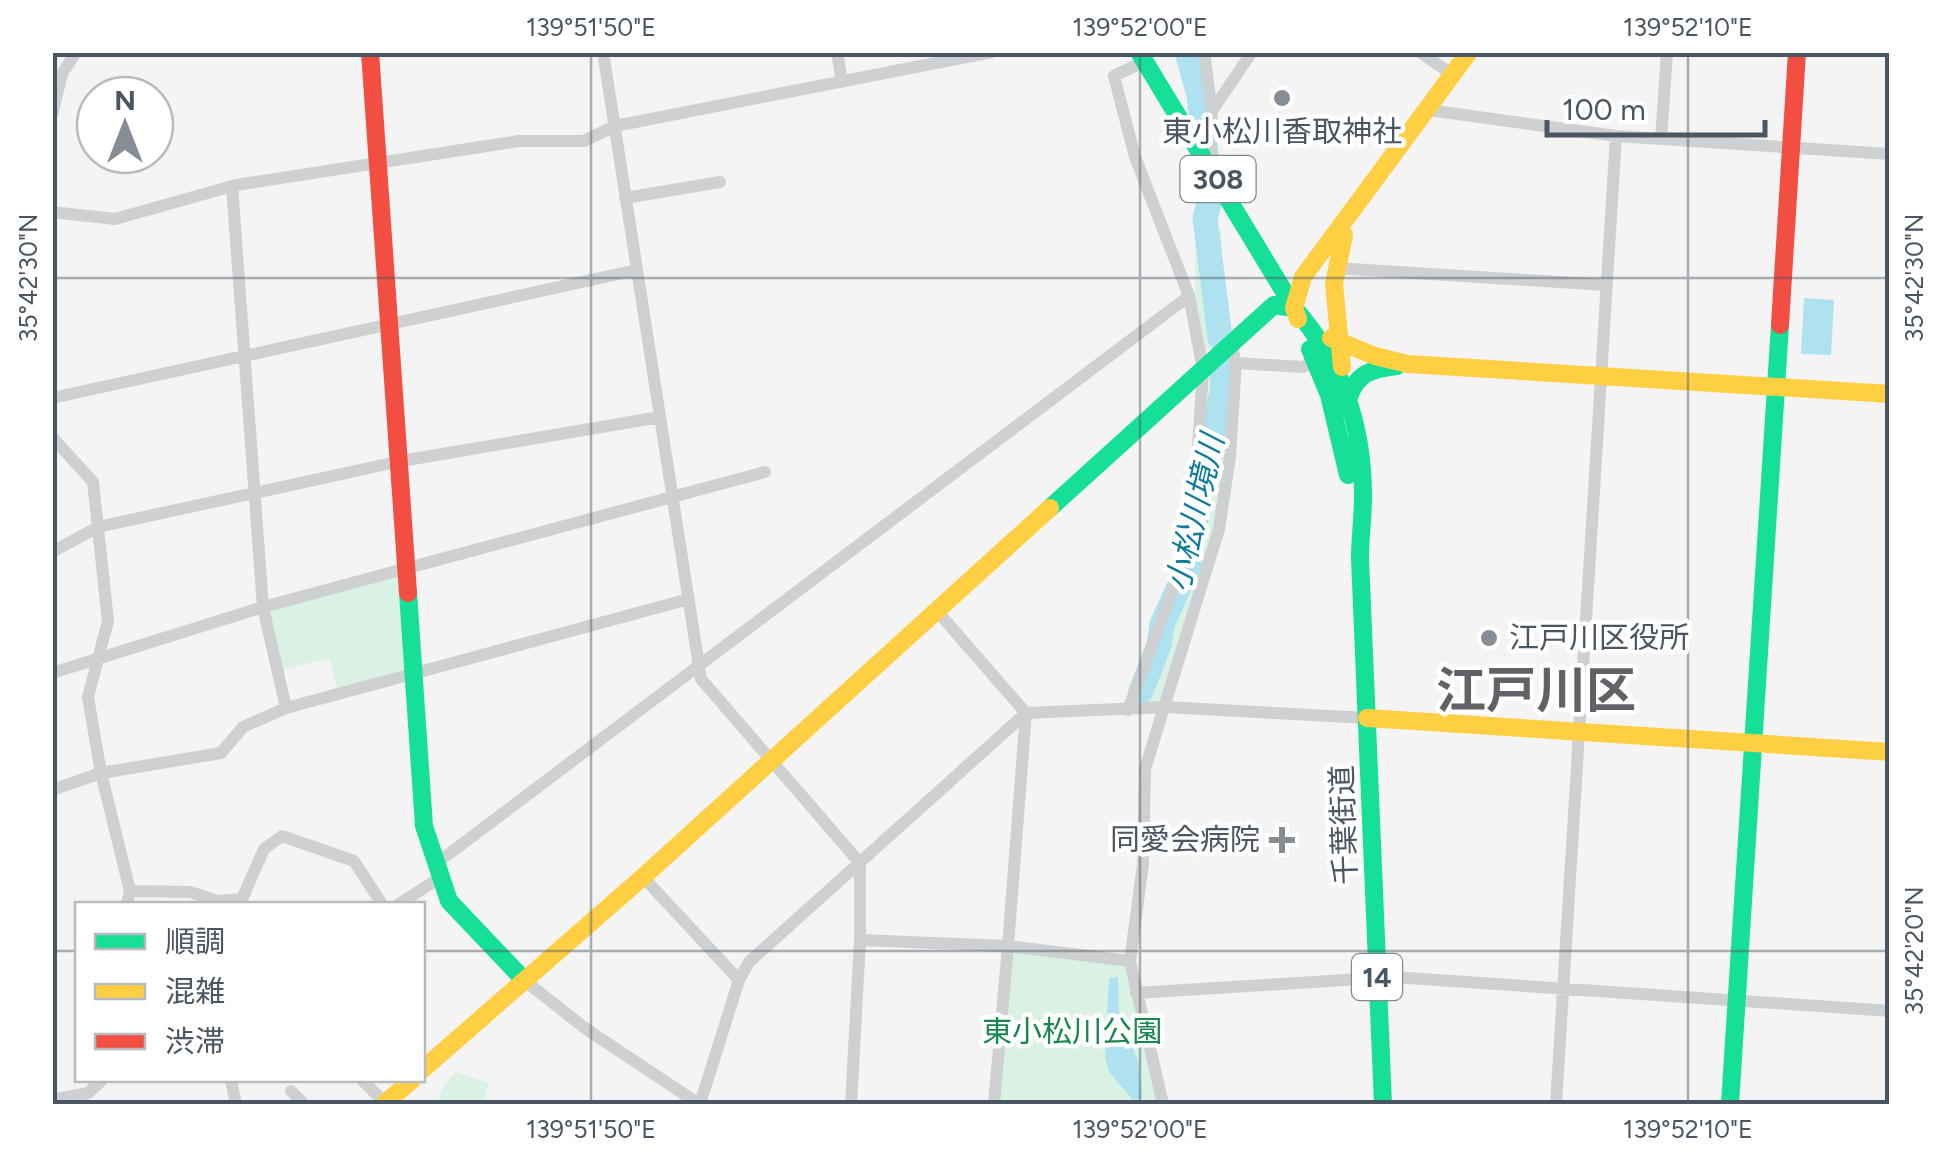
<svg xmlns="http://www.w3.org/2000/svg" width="1942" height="1157" font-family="Figtree,'Noto Sans JP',sans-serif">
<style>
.green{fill:#d9f2e3}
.water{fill:#aee2f0}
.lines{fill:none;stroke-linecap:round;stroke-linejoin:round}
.river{stroke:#aee2f0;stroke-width:25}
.street{stroke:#ced0d2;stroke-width:12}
.fast{stroke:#16e098;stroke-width:18}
.slow{stroke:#ffcf43;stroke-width:18}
.jam{stroke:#f24e42;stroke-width:18}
.ticks{fill:none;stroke:#4a5661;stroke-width:2.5;stroke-opacity:0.45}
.poi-dot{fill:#868d94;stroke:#fff;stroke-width:4}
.labels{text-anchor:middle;stroke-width:9;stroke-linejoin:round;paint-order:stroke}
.shield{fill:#fff;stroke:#808990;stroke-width:2.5}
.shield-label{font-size:28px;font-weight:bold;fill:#4a5661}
.poi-label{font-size:30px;fill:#4a5661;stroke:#fff}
.street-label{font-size:30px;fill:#4a5661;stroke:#fff}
.park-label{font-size:30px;fill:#17864f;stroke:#fff}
.water-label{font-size:32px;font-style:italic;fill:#0c7c9b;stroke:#fff}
.town-label{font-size:50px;font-weight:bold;fill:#5f6368;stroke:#fff}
.neatline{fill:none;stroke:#4a5661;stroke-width:4}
.ticks-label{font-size:25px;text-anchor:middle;fill:#4a5661}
</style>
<rect width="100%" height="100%" fill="#f4f4f4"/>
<path class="green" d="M1175 53H1201L1205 66 1207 121 1195 115Z
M1196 184 1221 231 1224 333 1202 355 1195 317Z
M1228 351 1233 365 1227 458 1216 529 1162 704 1133 707 1186 562 1206 372Z
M402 573 409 668 337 689 329 658 282 670 266 608Z
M1008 946 1130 961 1163 1104H994Z
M456 1072 489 1083 483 1104H453L439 1100 443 1087Z"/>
<path class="water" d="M1804 298 1834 300 1831 355 1801 354Z
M1118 977 1119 1011 1138 1061 1142 1098 1133 1100 1109 1072 1105 1057 1109 978Z"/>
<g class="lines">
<path class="river" d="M1187 52 1199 95 1211 197 1205 218 1220 338
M1141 691 1159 645 1162 624 1190 563 1199 490 1223 389 1222 369"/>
<path class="street" d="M603 52 701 679 860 863V940
M837 52 842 82
M1204 52 1212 111 1210 164
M1420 52 1453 75
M1428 110 1616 136 1890 154
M1212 111 1252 52
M52 115 62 74 76 52
M1661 139 1667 52
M232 186 263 607 286 708
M625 198 720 182
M52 212 115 219 236 185 519 141H584L615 126 992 52
M1335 268 1606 285
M1236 363 1303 367 1315 359
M52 398 637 270
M52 437 93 482 108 621 88 697 101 773 130 891 127 904
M52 552 98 527 401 461 660 417
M937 611 1026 713 1008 946 1130 961
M52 673 263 607 765 472
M1128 710 1183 562 1198 447 1203 370 1189 296 1135 157 1114 76 1145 61
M52 790 101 773 221 753 243 727 286 708 689 599
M437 863 1189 296
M643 877 739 980
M130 891 190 892 217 901 242 899 264 849 282 836 354 861 382 904
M399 904 441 877
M524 980 586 1029 699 1104
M1136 993 1393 977 1890 1011
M231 1080 236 1104
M362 1080 385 1103
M291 1091 304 1104
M52 1100 88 1093 102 1080
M700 1104 739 980 749 962 1026 713 1165 707 1367 718
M851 1104 860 940 1008 946 994 1104
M1163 1104 1130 961 1143 864 1145 769 1219 529 1230 457 1236 363 1231 344
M1556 1104 1616 136"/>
<path class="fast" d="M1139 52 1294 308
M1294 308C1341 361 1363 425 1363 496 1363 517 1360 538 1360 559L1383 1104
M1310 349 1329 395 1348 475
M1348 400C1356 373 1371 369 1397 366
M1050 508 1274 305 1294 308
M408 593 424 826 449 901 524 980
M1730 1104 1780 325"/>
<path class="slow" d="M1298 319 1294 308 1303 277 1469 52
M1331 338 1375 356 1408 364 1890 394
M1342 367 1334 284 1344 235
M1367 718 1890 752
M422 1070 643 877 1050 508
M384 1104 412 1080"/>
<path class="jam" d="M370 52 408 593
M1780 325 1797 52"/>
</g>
<path class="ticks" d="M591 52V1104M1140 52V1104M1688 52V1104M52 278H1890M52 951H78M422 951H1890"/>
<g class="poi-dot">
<circle cx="1282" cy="98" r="10"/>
<circle cx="1489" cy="638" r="10"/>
<path d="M1277 825h10v10h10v10h-10v10h-10v-10h-10v-10h10z"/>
</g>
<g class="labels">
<g class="shield">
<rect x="1180.5" y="156" width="75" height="46" rx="8"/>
<rect x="1352" y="954" width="50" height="46" rx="8"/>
</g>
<g class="shield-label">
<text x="1218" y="189">308</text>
<text x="1377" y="987">14</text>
</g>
<g class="poi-label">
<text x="1282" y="142">東小松川香取神社</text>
<text x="1509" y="648" text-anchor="start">江戸川区役所</text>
<text x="1260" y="850" text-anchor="end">同愛会病院</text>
</g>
<g class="street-label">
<text transform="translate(1344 825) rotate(-92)" y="10">千葉街道</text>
</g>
<g class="park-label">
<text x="1072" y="1042">東小松川公園</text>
</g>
<g class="water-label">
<text transform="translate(1195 513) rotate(-77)" y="11">小松川境川</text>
</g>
<g class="town-label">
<text x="1536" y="708">江戸川区</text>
</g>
</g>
<rect width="1942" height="1157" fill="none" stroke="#ffffff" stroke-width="110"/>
<rect x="75" y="902" width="350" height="180" fill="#ffffff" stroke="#b7bbc0" stroke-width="2.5"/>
<rect x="95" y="934" width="50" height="15" fill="#16e098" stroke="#b7bbc0" stroke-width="2.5"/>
<text x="165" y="952" font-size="30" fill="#4a5661">順調</text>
<rect x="95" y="984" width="50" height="15" fill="#ffcf43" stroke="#b7bbc0" stroke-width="2.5"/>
<text x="165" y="1002" font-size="30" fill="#4a5661">混雑</text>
<rect x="95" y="1034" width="50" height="15" fill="#f24e42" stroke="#b7bbc0" stroke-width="2.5"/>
<text x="165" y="1052" font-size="30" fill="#4a5661">渋滞</text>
<g transform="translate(125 125)"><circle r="48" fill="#ffffff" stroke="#b7bbc0" stroke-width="2.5"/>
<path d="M0-8L18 38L0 25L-18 38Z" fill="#868d94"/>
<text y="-15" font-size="28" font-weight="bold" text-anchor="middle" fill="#4a5661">N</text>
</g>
<path d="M1547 120v15h218v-15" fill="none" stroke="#4a5661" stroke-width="5"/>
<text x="1562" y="120" font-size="30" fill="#4a5661" stroke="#ffffff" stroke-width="8" paint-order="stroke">100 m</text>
<rect x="55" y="55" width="1832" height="1047" class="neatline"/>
<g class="ticks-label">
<text x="591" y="36">139°51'50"E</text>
<text x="1140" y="36">139°52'00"E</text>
<text x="1688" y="36">139°52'10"E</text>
<text transform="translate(28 278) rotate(-90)" y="9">35°42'30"N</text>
<text transform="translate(1914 278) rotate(-90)" y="9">35°42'30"N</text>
<text transform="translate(1914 951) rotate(-90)" y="9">35°42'20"N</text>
<text x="591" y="1138">139°51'50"E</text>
<text x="1140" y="1138">139°52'00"E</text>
<text x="1688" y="1138">139°52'10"E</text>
</g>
</svg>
